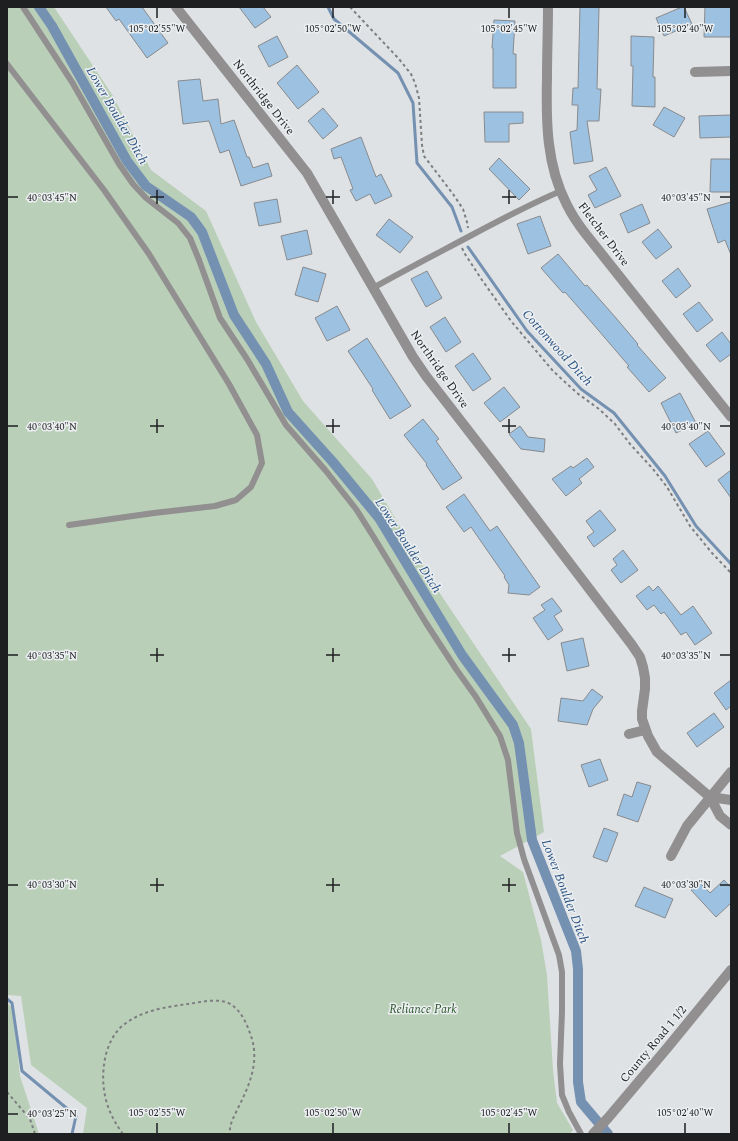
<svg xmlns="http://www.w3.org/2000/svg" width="738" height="1141" font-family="Spectral,serif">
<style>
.green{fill:#bacfb8}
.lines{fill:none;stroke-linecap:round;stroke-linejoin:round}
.stream{stroke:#7591b2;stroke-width:3}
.canal{stroke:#7591b2;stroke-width:10}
.building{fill:#9dc2e1;stroke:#888a8d}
.path{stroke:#7c7e80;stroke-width:2;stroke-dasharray:3 3;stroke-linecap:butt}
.service{stroke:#918f8f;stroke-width:6}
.minor{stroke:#918f8f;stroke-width:10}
.tertiary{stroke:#918f8f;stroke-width:10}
.ticks{fill:none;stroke:#1e1f20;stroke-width:1.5}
.labels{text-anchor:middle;stroke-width:3;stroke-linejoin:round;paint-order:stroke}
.street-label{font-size:12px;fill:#1e1f20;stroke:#eceff1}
.park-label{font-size:12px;font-style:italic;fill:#295628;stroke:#eceff1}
.water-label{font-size:13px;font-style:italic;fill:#2a5280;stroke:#eceff1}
.ticks-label{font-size:10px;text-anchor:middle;fill:#1e1f20;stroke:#eceff1;stroke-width:3;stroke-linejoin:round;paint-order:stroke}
</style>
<rect width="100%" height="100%" fill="#dfe2e4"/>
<path class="green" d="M7 7H54L113 96 151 170 206 211 256 322 303 401 372 479 437 589 531 729 544 832 500 856 523 872 541 940 547 975 553 1070 557 1103 573 1130 570 1134H83L87 1108 31 1065 21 996 7 995Z
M7 1003 13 1008 20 1076 39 1134H7Z"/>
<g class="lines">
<path class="stream" d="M328 7 334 19 398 73 413 103 417 163 452 207 461 231
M468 247 527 331 581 389 614 413 665 476 696 526 731 564
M7 999 12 1003 22 1071 76 1116 72 1134"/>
<path class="canal" d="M39 7 52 26 127 161 146 186 191 217 202 232 234 315 266 364 288 412 332 461 379 518 462 655 513 725 519 743 532 840 576 951 578 969V1082L581 1102 608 1134"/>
</g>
<path class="building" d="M106 7H142L168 43 147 58 119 19 116 21Z
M239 7H263L271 17 255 28Z
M580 7H599L597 89H601L599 121H587L593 161 574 164 570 132 577 130 578 105H572L573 88H578Z
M682 7H684L692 24 664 36 656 18Z
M705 7H731V37H704Z
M494 20 515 21 513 54H516V88H493V48H492Z
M277 36 288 57 269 67 258 46Z
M631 36 654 37 653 77H655V107L632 106 633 66H631Z
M297 65 319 92 298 109 277 83Z
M200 79 203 101 218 99 221 124 234 120 247 157H249L253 168 268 163 272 176 241 186 229 150 220 153 209 121 183 124 178 81Z
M664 107 685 118 674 137 653 125Z
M323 108 338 126 323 139 308 121Z
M484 112H523V123L509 124V142H485Z
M731 115V137L700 138 699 116Z
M361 137 376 177 381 174 392 196 375 204 370 194 356 201 350 190 353 189 341 157 334 159 331 149Z
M499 158 530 189 519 200 489 169Z
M711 159H731V192H710Z
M606 167 621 196 595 208 588 195 597 190 589 176Z
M277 199 281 222 259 226 254 203Z
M731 202V255L725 240 718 243 707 209Z
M642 204 650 223 628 233 620 214Z
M540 216 551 246 528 254 517 224Z
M389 219 413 237 400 253 376 235Z
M658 229 672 247 656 259 642 242Z
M307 230 312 254 287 260 281 236Z
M558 254 585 286 587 285 616 318 638 344 637 345 666 378 649 392 627 367 629 366 593 324 565 292 563 293 541 268Z
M303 267 326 274 318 302 295 295Z
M678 268 691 286 676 298 662 281Z
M427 271 442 298 426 307 411 279Z
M699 302 713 320 697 332 683 314Z
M337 306 350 330 327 341 315 318Z
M445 317 461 342 446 352 430 327Z
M722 332 731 344V354L720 362 706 345Z
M367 338 411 406 390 419 372 390 373 389 348 351Z
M473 353 491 379 473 391 455 366Z
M504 387 520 407 500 422 484 403Z
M680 393 696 423 676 433 661 403Z
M423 419 439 439 436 441 462 478 443 490 426 465 427 464 404 435Z
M520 426 528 437 545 439 544 452 521 449 509 434Z
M708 431 725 454 706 467 689 444Z
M587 458 594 467 579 479 582 483 566 496 552 479 571 466 573 468Z
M731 470V498L718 480Z
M464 494 490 531 497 526 540 587 529 595 508 593 509 585 504 577 505 576 471 527 464 532 446 507Z
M600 510 616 530 594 547 587 537 594 532 586 521Z
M623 550 638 570 621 583 611 570 617 565 613 559Z
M649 586 653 591 658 586 681 615 693 606 712 633 695 645 686 632 681 635 664 612 661 614 654 605 647 610 636 596Z
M552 598 562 611 554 616 563 630 548 640 533 618 545 610 541 605Z
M583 638 589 666 567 671 561 643Z
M731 680V706L726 710 714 693Z
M592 689 603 697 593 709 587 725 558 721 561 698 583 701Z
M714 713 724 727 697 747 687 733Z
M600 759 608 780 589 787 581 765Z
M637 782 651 786 638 822 617 815 624 794 632 797Z
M604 828 618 833 607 862 593 857Z
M724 880 731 888V903L716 917 691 890 699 882 710 893Z
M644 887 673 899 665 918 635 906Z"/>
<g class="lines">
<path class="path" d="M350 7 399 59 411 74 415 83 419 98 422 145 424 156 453 194 463 209 467 222 468 228
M462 248 465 254 482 280 511 321 553 371 577 393 599 409 615 424 630 444 653 469 667 487 690 526 712 553 731 573
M7 1092 30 1119 35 1134
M123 1134C105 1110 99 1084 106 1054 109 1044 113 1035 120 1028 138 1011 165 1007 188 1004 202 1002 220 997 232 1005 243 1013 248 1027 252 1039 259 1064 249 1086 238 1108 234 1117 229 1124 230 1134"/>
<path class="service" d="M23 7 72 82 119 164 133 184 146 198 178 223 190 238 199 260 220 318 247 359 286 425 326 471 356 509 373 536 426 623 456 669 476 697 500 736 508 760 517 833 524 859 559 955 562 972V1011L560 1064 562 1095 569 1112 581 1134
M7 64 104 190 149 254 229 384 257 435 262 463 251 487 236 500 215 506 154 513 69 525
M373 288C405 270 438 253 470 236 500 220 530 204 561 191"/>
<path class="minor" d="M176 7 307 173 413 357 426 376 498 469 632 645 640 657 643 667 645 678V689L642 711V719L648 736 657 752 710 797 720 816 731 825
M548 7C548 30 547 54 547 77 546 120 546 165 567 205 572 215 578 224 585 233L731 417
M695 72 731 71
M629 734 645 730
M710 797 731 800
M671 856 687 826 731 772"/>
<path class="tertiary" d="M593 1134 608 1118 668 1047 731 970"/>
</g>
<path class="ticks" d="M157 8V18M333 8V18M509 8V18M685 8V18M157 190V204M333 190V204M509 190V204M8 197H18M150 197H164M326 197H340M502 197H516M720 197H730M157 419V433M333 419V433M509 419V433M8 426H18M150 426H164M326 426H340M502 426H516M720 426H730M157 648V662M333 648V662M509 648V662M8 655H18M150 655H164M326 655H340M502 655H516M720 655H730M157 878V892M333 878V892M509 878V892M8 885H18M150 885H164M326 885H340M502 885H516M720 885H730M8 1114H18M157 1123V1133M333 1123V1133M509 1123V1133M685 1123V1133"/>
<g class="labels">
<g class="street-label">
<text transform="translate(264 97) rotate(52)" y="4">Northridge Drive</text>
<text transform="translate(604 234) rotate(53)" y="4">Fletcher Drive</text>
<text transform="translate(440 369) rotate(55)" y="4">Northridge Drive</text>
<text transform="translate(653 1044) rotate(-50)" y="4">County Road 1 1/2</text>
</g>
<g class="park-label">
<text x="423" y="1013">Reliance Park</text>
</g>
<g class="water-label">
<text transform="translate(118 115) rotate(60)" y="5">Lower Boulder Ditch</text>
<text transform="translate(558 347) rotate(48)" y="5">Cottonwood Ditch</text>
<text transform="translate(409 545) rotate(57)" y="5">Lower Boulder Ditch</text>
<text transform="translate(566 891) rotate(69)" y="5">Lower Boulder Ditch</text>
</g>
</g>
<g class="ticks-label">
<text x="157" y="32">105°02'55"W</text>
<text x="333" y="32">105°02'50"W</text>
<text x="509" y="32">105°02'45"W</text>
<text x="685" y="32">105°02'40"W</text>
<text x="52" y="201">40°03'45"N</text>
<text x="686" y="201">40°03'45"N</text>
<text x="52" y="430">40°03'40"N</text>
<text x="686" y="430">40°03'40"N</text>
<text x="52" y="659">40°03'35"N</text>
<text x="686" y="659">40°03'35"N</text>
<text x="52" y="888">40°03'30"N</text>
<text x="686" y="888">40°03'30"N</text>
<text x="157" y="1116">105°02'55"W</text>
<text x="333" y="1116">105°02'50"W</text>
<text x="509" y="1116">105°02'45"W</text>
<text x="685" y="1116">105°02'40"W</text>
<text x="52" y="1117">40°03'25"N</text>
</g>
<rect width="738" height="1141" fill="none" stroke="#1e1f20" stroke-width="16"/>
</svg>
